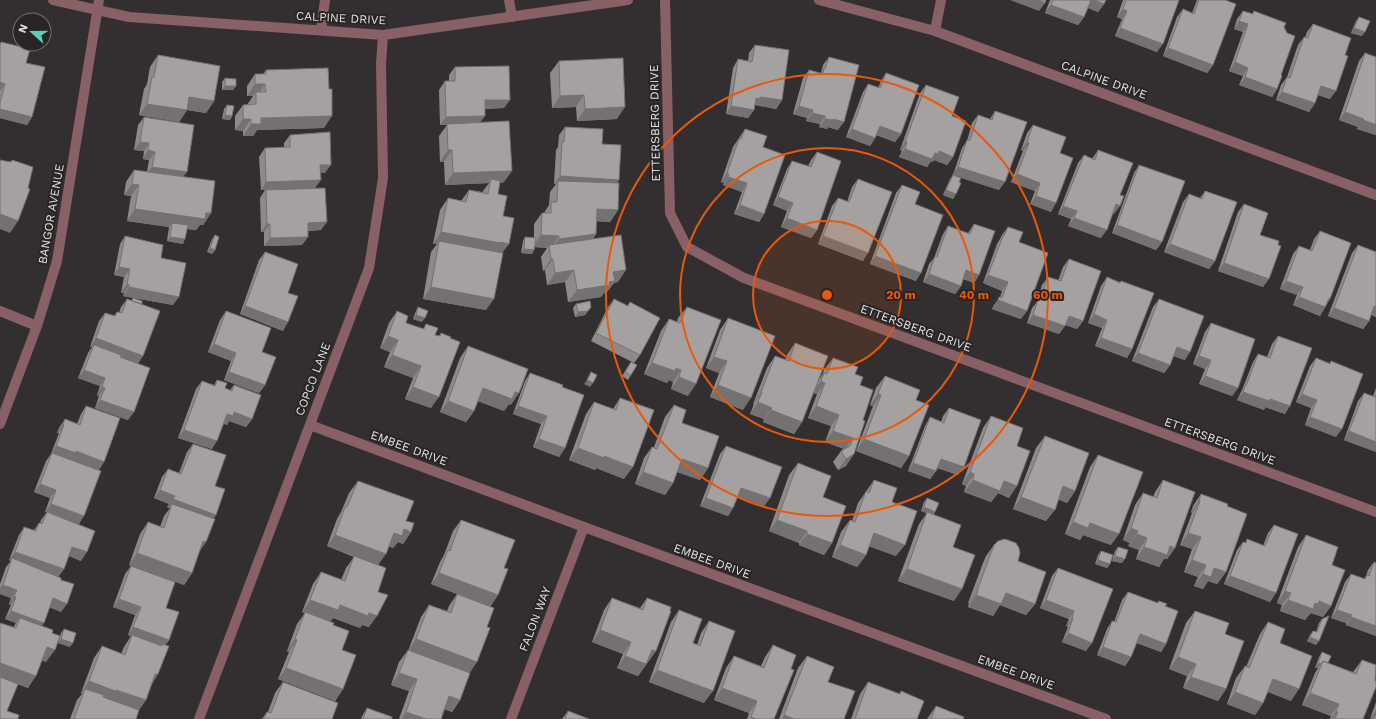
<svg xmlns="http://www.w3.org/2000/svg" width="1376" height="719" font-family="'Work Sans',sans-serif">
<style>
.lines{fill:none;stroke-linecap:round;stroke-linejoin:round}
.lane{stroke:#896067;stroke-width:10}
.street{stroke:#896067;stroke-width:10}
.wall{fill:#8f8a8a}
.shaded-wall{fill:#747171}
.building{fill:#a6a1a1;stroke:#747171}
.ring{fill:none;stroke:#e8590c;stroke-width:2}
.labels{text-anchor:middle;stroke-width:4;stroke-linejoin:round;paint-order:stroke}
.street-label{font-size:12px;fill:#e5e2e2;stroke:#292526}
.centre{fill:#e8590c;stroke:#292526;stroke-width:2}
.ring-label{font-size:12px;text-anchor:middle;font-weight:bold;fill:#e8590c;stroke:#292526;stroke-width:4;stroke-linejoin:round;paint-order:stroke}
</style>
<rect width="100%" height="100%" fill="#332f30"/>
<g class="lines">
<path class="lane" d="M509 0 512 17
M321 30 325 0"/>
<path class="street" d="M53 0 129 17 383 35 628 0
M665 0 670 213 687 247 744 278 1376 512
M819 0 935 31 1376 195
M935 31 941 0
M0 311 37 326
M0 424 37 326 57 261 99 0
M310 425 584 527 1106 719
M199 719 369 268 383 178 381 64 383 35
M511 719 584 527"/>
</g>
<path class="wall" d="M1050 0H1106L1104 4 1098 12 1088 8 1084 17 1078 25 1045 13Z
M1123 0H1179L1157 52 1115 36 1122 19 1117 17Z
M1197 0H1225L1213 65 1207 73 1163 56 1177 17 1183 9 1192 13Z
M1243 11 1252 14 1254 11 1284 27 1281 75 1277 89 1272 97 1239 85 1243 76 1229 71 1243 32 1234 29 1237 19Z
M1359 17 1362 36 1351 33 1356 21Z
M1313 24 1330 99 1318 95 1315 103 1309 112 1276 100 1281 85 1287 77 1298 45 1304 37 1305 38 1307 32Z
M1 42 26 63 32 117 27 125 0 118V43Z
M755 45 782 100 776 109 755 105 754 110 748 118 726 114 733 68 738 59 748 61 749 53Z
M1365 53 1376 135 1357 129 1358 127 1339 120 1359 61Z
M158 55 214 101 206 113 187 110 179 122 139 115 144 89 147 84 150 67Z
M829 57 838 130 828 127 827 129 819 127 820 124 806 121 807 118 793 114 803 78 809 70 821 73 823 65Z
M559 61 617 119 577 121 576 107 552 108 550 73Z
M455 67 504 108 485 109 480 122 504 182 500 183 498 194 503 216 502 253 486 310 423 299 431 252 437 244H433L440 210 448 198 461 201 469 190 483 192V191L489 183 445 185 444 162H440L439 136 447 125H440L439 90 445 81H449V75Z
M266 70 324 128 257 130 253 136H243V131L235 130V116L243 105H247L253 96H247V86L255 74H263Z
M886 73 901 134 895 142 876 135 875 138 870 146 846 137 863 92 868 84 878 88 881 81Z
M225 78 236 86 233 90H222V82Z
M926 85 952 116 953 157 947 165 934 160 933 162 931 161 927 167 899 157 902 151 900 150 920 93Z
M227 105 232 116 230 120 222 119 224 109Z
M995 111 999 190 956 176 959 182 956 194 953 199 943 195 950 179 953 175 962 148 967 141 972 123 978 115 990 119Z
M144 117 183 177 211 213 203 225H200L196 230 187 229 183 244 167 241 169 227 127 221 131 196 124 195 126 182 134 170 147 172 149 160 143 159 144 151 134 150 138 125Z
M1033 125 1060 153 1051 212 1030 204 1035 191 1011 182 1023 151 1021 150 1027 133Z
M565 127 602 144 617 183 618 210 610 222 596 221V234L593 239 618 282 614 283 606 293H604L601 297 568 302 565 282 547 285 545 270 543 271 541 257 547 248 535 247 534 250 532 254 521 253 523 241 525 237 534 238V224L542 213H544L549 205 550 192 556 184H554L556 150 558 147 559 135Z
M745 129 763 147 764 214 759 222 734 214 742 192 723 185 724 183 721 182 733 147Z
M290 135 325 173H320L315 188 289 189 321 230 308 231V237L302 245 264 246V232H261L260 198 265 190H261L259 157 265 148H284V143Z
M1098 150 1120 195 1114 214 1113 213 1101 238 1068 226 1071 219 1058 214 1078 163 1084 155 1092 159Z
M817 152V230L811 238 781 227 787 211 773 205 787 169 792 161 808 166 811 160Z
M1139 165 1162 242 1156 250 1112 233 1134 173Z
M858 179 863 261 818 244 832 206 838 198 847 202 852 187Z
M902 185 915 204 916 281 870 264 896 193Z
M1205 191 1215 261 1209 269 1164 252 1183 202 1189 194 1200 198Z
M1244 204 1260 235 1278 245 1263 287 1218 271 1238 212Z
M974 224 979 275 974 283 963 279 961 286 955 294 923 282 929 264 934 258 943 234 948 226 968 233Z
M1008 227 1019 242 1021 319 992 309 994 305 1000 297 1002 291 983 283 997 244 1000 239 1002 235Z
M1320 231 1330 299 1320 316 1293 305 1297 295 1280 289 1293 254 1299 246 1310 250 1314 239Z
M215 235V250L212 254 207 252 212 239Z
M125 236 161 258 173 305 123 296 124 293H121L124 277 114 275 120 244Z
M1358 245 1376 252V317L1371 315 1369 321 1363 329 1328 316 1352 253Z
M265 252 288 293 283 331 240 314 259 260Z
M1069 259 1083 321 1077 329 1065 325 1059 334 1027 323 1032 308 1037 302 1042 285 1048 277 1058 281 1063 267Z
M1107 277 1120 282 1121 281 1132 349 1127 358 1095 346 1102 328 1088 323 1101 286Z
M133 298 142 304 138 364 128 420 95 408 99 396 97 395 100 386 78 378 88 353 92 347H90L99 321 105 313 114 316 117 312 119 313 121 307 127 299 131 301Z
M614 299 627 306 630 302 640 355 634 363 591 341 608 307Z
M1159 299 1185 360 1173 356 1170 365 1164 373 1132 361 1153 307Z
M576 304 588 311 585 315 575 317 573 308Z
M418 307 422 322 413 319 416 311Z
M687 307 688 396 671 389 673 382 669 380 667 383 644 374 661 331 669 319 677 322 678 318Z
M226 311 265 385 259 393 224 380 231 361 208 352 220 320Z
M397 311 406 323 423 329 426 324 435 335 439 336 441 333 431 408 405 399 413 378 384 367 390 352 380 348 389 323Z
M728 318 743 410 710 397 719 373 706 368 720 330Z
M1211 323 1238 388 1232 396 1199 384 1205 369 1193 364 1205 332Z
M1278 336 1285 414 1265 407 1264 410 1237 400 1242 390 1253 362 1258 354 1267 357 1272 344Z
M795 343 817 383 822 375 824 370 833 358 855 374 860 385 873 390 846 466 838 470 833 462 841 451 844 449 825 442 831 426 808 418 817 394 813 393 802 422 794 434 763 422 764 419 750 414 754 404H753L767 368 775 356 785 360 787 355Z
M468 346 511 405 509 404 504 411 478 401 474 411 466 422 440 412 460 358Z
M1316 358 1330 363 1331 361 1336 437 1305 425 1311 408 1296 402 1310 366Z
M631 362V375L628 380 622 376Z
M530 373 562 387 565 448 559 457 533 447 541 424 513 414 525 381Z
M885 376 916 400 909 456 901 468 856 451 873 406 870 405 876 388Z
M217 380 225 388 230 390 234 385 252 419 246 427 229 421 227 425 224 423 212 449 178 438 196 389 202 381 214 385Z
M1376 388V452L1344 440 1358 401 1364 393 1373 396Z
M620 398 624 479 596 468 595 470 569 460 586 414 594 402 613 409Z
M674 405 682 423 708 468 700 480 677 472 673 483 665 495 635 484 644 458 652 447H654L665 417Z
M86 406 99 470 79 524 57 516 81 561 69 556 64 569 58 577 61 580V612L50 607 42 626 52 633 46 662 42 660 28 688 18 684 0 719 13 628 16 623 5 619 11 605 9 604 11 598 0 594V584L6 567 11 561 9 560 19 535 24 527 34 530 39 523H40L41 520 47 512H45L50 498 34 492 46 461 51 454 59 433H57L59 428 65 419 77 424 81 414Z
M949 408 958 475 937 468 936 471 930 479 908 471 925 426 930 417 941 422 943 416Z
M991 416 1017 446 1009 498 998 493 991 502 964 492 966 486 962 484 983 428Z
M1045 436 1075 491 1067 503 1058 499 1046 521 1013 509 1036 448Z
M193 444 215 486 216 515 213 519 199 552 192 573 184 585 129 565 140 534 148 522 160 527 164 516 170 508 167 507 169 504 154 498 162 477 168 469 179 473 187 452Z
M726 446 770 498 764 506 738 496 733 508 728 516 700 506 720 454Z
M1098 455 1111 545 1083 535 1080 540 1065 534 1090 467Z
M798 463 823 497 832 543 824 555 799 545V543L769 531 789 475Z
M874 480 892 502 896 556 869 546 866 555 857 567 832 557 841 532 850 520 852 521 858 503Z
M1163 480 1175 548 1167 559H1164L1159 567 1136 559 1139 550 1128 546 1130 543 1123 540 1135 505 1143 493 1153 497 1155 492Z
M358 481 406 521 411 532 403 544 398 542 393 548 389 546 378 565V592L369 627 362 625 360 628 333 618 330 622 333 625 342 650 343 689 335 701 278 679 289 652 287 651 297 624 305 613 302 612 313 584 321 572 341 580 346 568 354 557 327 546 337 519 341 512 349 493Z
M1201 494 1227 506 1226 572 1217 584 1208 581 1203 589 1194 586 1198 577 1184 572 1192 549 1180 545 1192 513 1191 512 1193 506Z
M927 498 935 512 933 515 953 547 954 601 898 581 919 524 927 513 921 511 924 502Z
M461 520 504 568 498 595 490 607 460 700 452 712 444 709 441 719H399L409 691 391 685 399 662 408 650V651L421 617 429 605 447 611 449 606 457 594 431 584 440 562 444 555 453 531Z
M1274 525 1270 602 1224 584 1237 550 1243 542 1245 543 1247 539 1263 546 1268 533Z
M1306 535 1332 565 1331 606 1323 617 1311 613 1309 615 1305 620 1280 611 1282 605 1277 603 1298 547Z
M994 545 1018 561 1035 604 1026 615 1000 605 993 616 968 607 969 603H968L983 563 986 556Z
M1118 547 1122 563 1112 561 1115 551Z
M1101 551 1110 564 1107 568 1095 564 1098 555Z
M1374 562 1376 636 1346 625V623L1331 618 1345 582 1351 574 1364 579 1366 576 1368 570Z
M131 566 166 608 169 640 165 645 158 674 152 684 146 700 139 710 136 719H70L77 700 82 694 81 693 94 658 102 646 121 654 124 647 131 636 128 635 135 615 113 607 125 574Z
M1058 568 1113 589 1086 651 1062 642 1068 627 1066 626 1069 619 1040 608 1052 576Z
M1128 592 1157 603 1159 601 1165 606 1166 644 1161 652 1137 643 1131 657 1125 666 1097 655 1107 629 1112 621 1114 622 1122 600Z
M612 598 640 608 647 598 656 651 638 676 617 668 623 654 592 642 604 610Z
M679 610 693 643 697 645 701 633 709 621 704 703 649 682 671 622Z
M1195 611 1225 634 1226 689 1218 701 1183 688 1187 676 1169 669 1186 623Z
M1322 619 1316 645 1307 641 1310 635 1313 631 1316 632 1319 623Z
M1268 622 1280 643 1291 701 1268 692 1263 703 1255 715 1227 704 1236 678 1245 666 1246 667 1260 634Z
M64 629 70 647 58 643 61 633Z
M773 645 791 669 774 719H747L749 713 714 700 726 668 734 656 761 666 765 657Z
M1322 652 1328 663 1353 672 1362 660 1363 719H1330L1331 716 1302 705 1315 673 1318 668H1315L1319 657Z
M807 656 828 682 844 719H779L798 668Z
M283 682 332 719H262L267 712H268L275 693Z
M868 682 899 694 901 691 917 719H851L860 694Z
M1376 702V719H1370Z
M936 706 963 719H927Z
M367 708 392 719H361L362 716Z
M568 711 589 719H562Z"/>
<path class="shaded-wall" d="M1010 0H1038L1045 3 1039 11Z
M1091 0H1094L1104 4 1098 12 1086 7Z
M1051 5 1084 17 1078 25 1045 13Z
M1123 9 1127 11 1122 19 1117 17Z
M1239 21 1248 24 1243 32 1234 29Z
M1120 28 1163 44 1157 52 1115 36Z
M1354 28 1365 32 1362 36 1351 33Z
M1168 48 1213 65 1207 73 1163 56Z
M1235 62 1248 68 1243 76 1229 71Z
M1245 77 1277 89 1272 97 1239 85Z
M0 82 5 84 0 91Z
M255 84H265L257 96 256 92 253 96H247Z
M225 86H236L233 90H222Z
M1321 86 1336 91 1330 99 1315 94Z
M1282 92 1315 103 1309 112 1276 100Z
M584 95 576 107 552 108 560 96Z
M189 97 214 101 206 113 181 109Z
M760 97 782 100 776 109 755 105 756 98Z
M485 100H510L504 108 479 109Z
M147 104 187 110 179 122 139 115Z
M731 106 754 110 748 118 726 114Z
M799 106 813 110 807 118 793 114Z
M625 107 617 119 577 121 585 109Z
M0 109 32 117 27 125 0 118Z
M1345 112 1364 119 1358 127 1339 120Z
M812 113 825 116 820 124 806 121Z
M225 115 232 116 230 120 222 119Z
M332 116 324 128 257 130 253 136H243L251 124 261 118Z
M485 116 479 124 440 125 446 117Z
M243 119H251L243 131 235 130Z
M825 119H833L844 122 838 130 828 127 827 129 819 127Z
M1363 120 1376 125V135L1357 129Z
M880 126 901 134 895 142 874 134Z
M852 129 875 138 870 146 846 137Z
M140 142 149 143 144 151 134 150Z
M905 142H907L902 151 900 150Z
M1027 142 1029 143 1023 151 1021 150Z
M905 149 935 153 939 151 953 157 947 165 934 160 933 162 931 161 927 167 899 157Z
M148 150 155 152 149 160 143 159Z
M448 150H452L444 162H440Z
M320 165H331L325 173H314Z
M152 167 187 172 181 180 146 175Z
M958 167 1005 182 999 190 952 175Z
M512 171 504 182 491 183V179L489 183 445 185 453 173Z
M727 173 729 174 724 183 721 182Z
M1017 174 1040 183 1035 191 1011 182Z
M560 176 619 180 613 188 558 181 556 184H554Z
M728 177 747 183 742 192 723 185Z
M321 180 315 188 261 190 266 182Z
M132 184 139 185 131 196 124 195Z
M946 190 956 194 953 199 943 195Z
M1036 196 1056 203 1051 212 1030 204Z
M778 197 793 203 787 211 773 205Z
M1116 204 1120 206 1114 214 1111 212Z
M740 205 764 214 759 222 734 214Z
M1063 206 1077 211 1071 219 1058 214Z
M135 209 206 213H211L203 225H200L196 230 171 227 172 223 169 227 127 221Z
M597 209 618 210 610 222 589 221Z
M0 214 18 221 10 233 0 229Z
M787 218 817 230 811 238 781 227Z
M1074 218 1107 230 1101 238 1068 226Z
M327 222 321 230 302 231 308 223Z
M267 224H270L264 232H261Z
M1117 225 1162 242 1156 250 1112 233Z
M441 232 500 242 509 244 500 256 439 241 437 244H433Z
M596 234 588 246 550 250 559 239Z
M541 235 559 236 551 248 549 245 547 248 533 247Z
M823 236 868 253 863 261 818 244Z
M170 237 185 239 183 244 167 241Z
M308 237 302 245 264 246 270 238Z
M1170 244 1215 261 1209 269 1164 252Z
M210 248 215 250 212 254 207 252Z
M524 249 534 250 532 254 521 253Z
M875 256 921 273 916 281 870 264Z
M551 259H553L545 270 543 271Z
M1224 263 1269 279 1263 287 1218 271Z
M119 267 130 269 124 277 114 275Z
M574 270 565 282 547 285 555 273Z
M626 270 618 282 614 283 606 293H604L601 297 568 302 577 290 613 272Z
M966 270 979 275 974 283 961 278Z
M929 274 961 286 955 294 923 282Z
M988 275 1008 282 1002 291 983 283Z
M1286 281 1303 287 1297 295 1280 289Z
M127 284 129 285 124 293H121Z
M129 287 179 297 173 305 123 296Z
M431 287 494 299 486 310 423 299Z
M1299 297 1325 307 1320 316 1293 305Z
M998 300 1027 311 1021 319 992 309Z
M245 306 288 322 283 331 240 314Z
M1374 306 1376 307V317L1369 314Z
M591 307 585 315 575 317 578 312Z
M1334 308 1369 321 1363 329 1328 316Z
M1094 314 1107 320 1102 328 1088 323Z
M416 315 425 318 422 322 413 319Z
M1033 315 1065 326 1059 334 1027 323Z
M1069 316 1083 321 1077 329 1063 324Z
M388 336 398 340 390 352 380 348Z
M96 338 143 356 138 364 93 348 94 345 92 347H90Z
M1101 338 1132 349 1127 358 1095 346Z
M214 344 236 353 231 361 208 352Z
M1177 347 1190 352 1185 360 1171 355Z
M1138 353 1170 365 1164 373 1132 361Z
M392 355 421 366 413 378 384 367Z
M1199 356 1211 360 1205 369 1193 364Z
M714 357 727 361 719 373 706 368Z
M652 363 676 368 681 370 673 382 669 380 667 383 644 374Z
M84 370 105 378 100 386 78 378Z
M229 372 265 385 259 393 224 380Z
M1205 376 1238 388 1232 396 1199 384Z
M679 377 696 384 688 396 671 389Z
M587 380 593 383 590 387 584 384Z
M821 381 825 383 817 394 812 393Z
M718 385 751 398 743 410 710 397Z
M102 387 105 388 99 396 97 395Z
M413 387 439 397 431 408 405 399Z
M483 388 515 392 519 393 511 405 509 404 504 411 475 400Z
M761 392H762L754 404H753Z
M1243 392 1270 399 1290 406 1285 414 1265 407 1264 410 1237 400Z
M878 394 881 395 873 406 870 405Z
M1302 394 1317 400 1311 408 1296 402Z
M100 400 134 412 128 420 95 408Z
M448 401 474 411 466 422 440 412Z
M758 402 772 408 764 419 750 414Z
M518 406 547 416 541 424 513 414Z
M816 406 839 415 831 426 808 418Z
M771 410 802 422 794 434 763 422Z
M234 412 252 419 246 427 229 421 227 425 221 423 227 414Z
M1310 417 1342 429 1336 437 1305 425Z
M63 424 64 425 59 433H57Z
M184 430 217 441 212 449 178 438Z
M833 431 853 438 845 449 825 442Z
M1349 431 1376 442V452L1344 440Z
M539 439 565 448 559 457 533 447Z
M864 439 909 456 901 468 856 451Z
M56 446 76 451 104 462 99 470 70 461 51 454Z
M578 448 604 456 633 467 624 479 596 468 595 470 569 460Z
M854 454 846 466 838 470 846 459Z
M682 459 708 468 700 480 673 470Z
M941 459 964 467 958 475 935 467Z
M913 463 936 471 930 479 908 471Z
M643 472 673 483 665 495 635 484Z
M970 472 974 474 966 486 962 484Z
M973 480 1004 481 1017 486 1009 498 998 493 991 502 964 492Z
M40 484 56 490 50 498 34 492Z
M1063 486 1075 491 1067 503 1055 498Z
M741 488 770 498 764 506 735 496Z
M160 490 175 496 169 504 154 498Z
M1021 497 1055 510 1046 521 1013 509Z
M706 498 733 508 728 516 700 506Z
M173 499 216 515 210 523 172 504 170 508 167 507Z
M1199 501H1200L1192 513 1191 512Z
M51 504 84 516 79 524 45 512Z
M924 507 935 512 933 516 921 511Z
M777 520 807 531 799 543 769 531Z
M1073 522 1090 523 1119 534 1111 545 1083 535 1080 540 1065 534Z
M1131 528 1138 531 1130 543 1123 540Z
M404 529 411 532 403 544 398 542 393 548 385 545 394 533Z
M874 533 905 545 896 556 865 545Z
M1188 533 1201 537 1192 549 1180 545Z
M807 534 832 543 824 555 799 545Z
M1137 534 1147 538 1139 550 1128 546Z
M335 535 386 554 378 565 327 546Z
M203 541 206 542 198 554Z
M840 545 866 555 857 567 832 557Z
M1170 546 1175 548 1167 559H1164L1159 567 1136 559 1144 547Z
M72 547 87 552 81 561 66 555Z
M15 552 64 569 58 577 12 558 11 561 9 560Z
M137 553 192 573 184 585 129 565Z
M1115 556 1125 559 1122 563 1112 561Z
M1098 560 1110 564 1107 568 1095 564Z
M1192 560 1206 565 1198 577 1184 572Z
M1214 568 1226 572 1217 584 1208 581 1203 589 1194 586 1203 574Z
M907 569 962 589 954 601 898 581Z
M439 573 498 595 490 607 431 584Z
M1230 576 1276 593 1270 602 1224 584Z
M3 585 17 590 11 598 0 594V588Z
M977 591H978L969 603H968Z
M1285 591 1291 593 1282 605 1277 603Z
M1006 593 1035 604 1026 615 1000 605 993 616 968 607 976 595Z
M14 596 16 597 11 605 9 604Z
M53 598 67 604 61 612 48 607Z
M119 599 141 607 135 615 113 607Z
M310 600 340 605 377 616 369 627 362 625 360 628 333 618 330 622 302 612Z
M1046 600 1074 611 1069 619 1040 608Z
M1288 600 1319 601 1331 606 1323 617 1311 613 1309 615 1305 620 1280 611Z
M1337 610 1352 615 1346 623 1331 618Z
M11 611 44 623 38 631 20 618 16 623 5 619Z
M1351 617 1376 626V636L1346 625Z
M1072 618H1073L1068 627 1066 626Z
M133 627 169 640 163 648 162 644 160 647 132 635 131 636 128 635Z
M600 630 631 642 623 654 592 642Z
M1068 633 1092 643 1086 651 1062 642Z
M1140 634 1166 644 1161 652 1134 642Z
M1310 637 1319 641 1316 645 1307 641Z
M61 639 73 643 70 647 58 643Z
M295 639 297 640 289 652 287 651Z
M416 639 477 662 469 674 408 651Z
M47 647 55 650 46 662 38 659Z
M1103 647 1131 657 1125 666 1097 655Z
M652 650 656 651 647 663Z
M625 656 646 664 638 676 617 668Z
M1178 657 1196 664 1187 676 1169 669Z
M0 663 36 676 28 688 0 678Z
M1318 663 1321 664 1318 668H1315Z
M286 668 343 689 335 701 278 679Z
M657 670 713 691 704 703 649 682Z
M399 673 417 679 409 691 391 685Z
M155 674H158L150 686Z
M1191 677 1226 689 1218 701 1183 688Z
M1273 679 1299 689 1291 701 1264 690Z
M89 681 146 700 137 712 85 689 82 694 81 693Z
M722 688 757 701 749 713 714 700Z
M1235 692 1263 703 1255 715 1227 704Z
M1310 693 1339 704 1331 716 1302 705Z
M449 696 460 700 452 712 441 708Z
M1376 710V719L1375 715 1372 719H1370Z
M1336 711 1338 712 1333 719H1331Z
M406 712 426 719H401Z
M784 715 794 719H782Z"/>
<path class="building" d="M1038 0H1046L1045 3Z
M1053 0H1091L1084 17 1051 5Z
M1094 0H1106L1104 4Z
M1126 0H1179L1163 44 1120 28 1127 11 1123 9Z
M1199 0H1225L1236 4 1213 65 1168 48 1183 9 1194 14Z
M1243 11 1253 14 1254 11 1286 23 1284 27 1287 33 1295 36 1281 75 1282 76 1277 89 1245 77 1248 68 1235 62 1248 24 1239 21Z
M1359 17 1370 21 1365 32 1354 28Z
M1313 24 1351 38 1345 55 1348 56 1336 91 1321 86 1315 103 1282 92 1287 77 1290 78 1304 37 1308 38Z
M1 42 30 49 26 63 45 67 32 117 0 109V103L5 84 0 82V45Z
M755 45 789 50 782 100 760 97V99L756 98 754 110 731 106 738 59 752 62Z
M1365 53 1376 57V125L1363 120 1364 119 1345 112Z
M158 55 220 66 214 101 189 97 187 110 147 104 152 77H154Z
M829 57 859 65 844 122 833 119V120L825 119V116L812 113 813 110 799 106 809 70 823 74 824 68 825 69Z
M623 58 625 107 585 109 584 95 560 96 559 61Z
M509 66 510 100H485V116L446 117 445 81H455V67Z
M328 68 329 89H332V116L261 118V124H251V119H243V105L256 104V92H266L265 84H255V74H266V70Z
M886 73 919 85 901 134 880 126 875 138 852 129 868 84 880 88Z
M225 78 236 79V86H225Z
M926 85 959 97 952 116 966 121 953 157 939 151 938 154 935 153 932 159 905 149 907 142H905Z
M227 105 234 106 232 116 225 115Z
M995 111 1027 122 1005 182 958 167 967 140H970L978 115 992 120Z
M144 117 194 125 187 172 152 167 155 152 148 150 149 143 140 142Z
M509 121 512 171 453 173 452 150H448L447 124Z
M1033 125 1066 137 1060 153 1073 158 1056 203 1036 196 1040 183 1017 174 1029 143 1027 142Z
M565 127 603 129 602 144 621 145 619 180 560 176 562 142H564Z
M745 129 767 136 763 147 785 155 764 214 740 205 747 183 728 177 729 174 727 173 739 139H741Z
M330 132 331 165H320L321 180 266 182 265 148 290 147V135Z
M1098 150 1133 163 1120 195 1124 196 1120 206 1116 204 1107 230 1074 218 1077 211 1063 206 1084 155 1095 160Z
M817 152 841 161 817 230 787 218 793 203 778 197 792 161 811 167Z
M0 160 11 162 12 160 33 167 28 188 30 189 18 221 0 214Z
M1139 165 1185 181 1162 242 1117 225Z
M134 170 215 181 211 213H206L205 219 135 209 139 185 132 184Z
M953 175 961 178 959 182 961 183 956 194 946 190Z
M491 179 500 181 498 194 507 196 503 216 514 218 509 244 500 242V243L441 232 448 198 466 202 469 190 488 194Z
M858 179 892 192 868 253 823 236 838 198 849 202Z
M558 181 619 183 618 210 597 209 596 234 559 239V236L541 235 542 213H551V202H557Z
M902 185 920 192 915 204 943 215 921 273 875 256Z
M325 188 327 222 308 223V237L270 238V224H267L266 190Z
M1205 191 1237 202 1215 261 1170 244 1189 194 1202 199Z
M1244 204 1268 213 1260 235 1279 241 1278 245 1281 246 1269 279 1224 263Z
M172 223 188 225 185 239 170 237Z
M974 224 995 231 979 275 966 270 961 286 929 274 935 256 937 257 948 226 970 234Z
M1008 227 1023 232 1019 242 1048 253 1027 311 998 300 999 297 1002 298 1008 282 988 275 1003 236H1004Z
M1320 231 1351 243 1330 299 1329 298 1325 307 1299 297 1303 287 1286 281 1299 246 1312 251Z
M215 235 219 237 215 250 210 248Z
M621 235 626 270 613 272 615 281 609 282 610 285 577 290 574 270 555 273 553 259H551L549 245Z
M125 236 163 245 161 258 186 263 179 297 129 287V285L127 284 130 269 119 267Z
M525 237 536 238 534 250 524 249Z
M439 241 503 253 494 299 431 287Z
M1358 245 1376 252V307L1374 306 1369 321 1334 308Z
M265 252 298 264 288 293 298 296 288 322 245 306Z
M1069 259 1101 271 1083 321 1069 316 1065 326 1033 315 1038 300H1040L1048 277 1061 281Z
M1107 277 1120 283 1121 281 1154 293 1132 349 1101 338 1107 320 1094 314Z
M133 298 142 301V304L132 301Z
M127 299 160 311 143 356 96 338 105 313 115 316 117 312 122 313Z
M614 299 628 306 630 302 660 318 640 355 596 333Z
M1159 299 1204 316 1190 352 1177 347 1170 365 1138 353Z
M590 301 591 307 588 311 578 312 576 304Z
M418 307 428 311 425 318 416 315Z
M687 307 721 320 696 384 679 377 681 370 676 368 675 371 652 363 669 319 680 323Z
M226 311 271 328 262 352 276 357 265 385 229 372 236 353 214 344Z
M397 311 408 316 406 323 424 329 426 324 438 328 435 335 440 336 441 333 451 337 450 338 460 342 439 397 413 387 421 366 392 355 398 340 388 336Z
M728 318 775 336 751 398 718 385 727 361 714 357Z
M1211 323 1255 339 1238 388 1205 376 1211 360 1199 356Z
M1278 336 1312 348 1290 406 1270 399 1269 401 1243 392 1245 386H1246L1258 354 1270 358Z
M795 343 828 356 802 422 771 410 772 408 758 402 762 392H761L775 356 789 361Z
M94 345 121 355 120 357 150 368 134 412 100 400 105 388 102 387 105 378 84 370Z
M468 346 528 369 519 393 515 392 512 399 483 388 474 411 448 401Z
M833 358 858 367 855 374 863 377 860 385 873 390 863 420 865 421 854 454 846 459 841 451 850 446 853 438 833 431 839 415 816 406 825 383 821 381 824 373 827 374Z
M1316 358 1330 364 1331 361 1363 374 1342 429 1310 417 1317 400 1302 394Z
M631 362 637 365 631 375 625 372Z
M591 372 597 375 593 383 587 380Z
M530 373 563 385 562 387 584 395 565 448 539 439 547 416 518 406Z
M885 376 920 390 916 400 929 405 909 456 864 439 881 395 878 394Z
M217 380 227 383 225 388 232 391 234 385 261 395 252 419 234 412 233 416 227 414 217 441 184 430 202 381 215 386Z
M1364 393 1375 397 1376 395V442L1349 431Z
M620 398 654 410 633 467 604 456V458L578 448 594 402 616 410Z
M674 405 686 410 682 423 719 436 708 468 682 459 673 483 643 472 652 447 657 449Z
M86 406 120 418 104 462 76 451V453L56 446 64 425 63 424 65 419 80 425Z
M949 408 981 420 964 467 941 459 936 471 913 463 930 417 944 423Z
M991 416 1023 428 1017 446 1030 451 1017 486 1004 481 1000 491 973 480 974 474 970 472Z
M1045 436 1089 453 1075 491 1063 486 1055 510 1021 497Z
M193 444 226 455 215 486 225 489 216 515 173 499 175 496 160 490 168 469 181 474Z
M726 446 782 467 770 498 741 488 733 508 706 498Z
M52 453 101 471 84 516 51 504 56 490 40 484Z
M1098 455 1143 472 1119 534 1090 523 1088 528 1073 522Z
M798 463 831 476 823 497 846 506 832 543 807 534V531L777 520Z
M874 480 897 488 892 502 917 511 905 545 874 533 866 555 840 545 850 520 855 522 866 491 869 493Z
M1163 480 1195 492 1175 548 1170 546 1167 555 1144 547 1147 538 1137 534 1138 531 1131 528 1143 493 1157 498Z
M358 481 414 501 406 521 414 523 411 532 404 529 402 536 394 533 386 554 335 535 345 507H347Z
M1201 494 1228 504 1227 506 1247 514 1226 572 1214 568 1211 577 1203 574 1206 565 1192 560 1201 537 1188 533 1200 501H1199Z
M927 498 939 503 935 512 924 507Z
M172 504 215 519 206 542 203 541 192 573 137 553 148 522 164 528Z
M47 512 95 531 87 552 72 547 64 569 15 552 24 527 36 531 39 523 42 524Z
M927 512 961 525 953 547 975 555 962 589 907 569Z
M461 520 515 540 504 568 508 569 498 595 439 573 448 550 450 551Z
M1274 525 1298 534 1276 593 1230 576 1243 542 1246 543 1247 539 1265 546Z
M1306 535 1338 547 1332 565 1345 570 1331 606 1319 601 1318 604 1315 603 1313 609 1288 600 1291 593 1285 591Z
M1005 539 1016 543 1019 548 1020 553 1018 561 1046 572 1035 604 1006 593 1001 604 976 595 978 591H977L994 545 998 541Z
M1118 547 1128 550 1125 559 1115 556Z
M1101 551 1113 555 1110 564 1098 560Z
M354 556 386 568 378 592 388 595 377 616 369 613 368 616 340 605 338 610 310 600 321 572 345 581Z
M12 558 61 578V580L74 584 67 604 53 598 44 623 11 611 16 597 14 596 17 590 3 585Z
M1374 562 1376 563V626L1351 617 1352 615 1337 610 1351 574 1365 579 1367 575 1369 576Z
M131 566 175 582 166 608 179 612 169 640 133 627 141 607 119 599Z
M1058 568 1113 589 1092 643 1068 633 1073 618H1072L1074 611 1046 600Z
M1128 592 1158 603 1159 601 1167 604 1165 606 1178 611 1166 644 1140 634 1131 657 1103 647 1112 621 1116 622Z
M457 594 494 608 487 627 490 628 477 662 416 639 429 605 451 613Z
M612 598 643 610 647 598 671 607 670 611H671L656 651 652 650 646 664 625 656 631 642 600 630Z
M679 610 702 619 693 643 700 646 709 621 735 631 713 691 657 670Z
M1195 611 1229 623 1225 634 1244 641 1226 689 1191 677 1196 664 1178 657Z
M305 612 334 623 333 625 349 631 342 650 356 655 343 689 286 668 297 640 295 639Z
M1329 616 1319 641 1310 637 1313 631 1317 632 1322 619Z
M20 618 53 630 52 633 60 636 55 650 47 647 36 676 0 663V623L16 628Z
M1268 622 1285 629 1280 643 1312 656 1299 689 1273 679 1263 703 1235 692 1245 666 1249 668Z
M64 629 76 633 73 643 61 639Z
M132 635 162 646V644L169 646 158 674H155L146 700 116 690 115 691 89 681 102 646 125 655Z
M773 645 796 655 791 669 794 670 774 719H756L751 717 757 701 722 688 734 656 764 668Z
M408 650 470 673 460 700 449 696 441 719H426L406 712 417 679 399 673Z
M1322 652 1331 656 1328 663 1323 661 1321 664 1318 663Z
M807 656 834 667 828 682 855 691 844 719H794L784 715Z
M1362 660 1376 665 1375 681H1376V687L1363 719H1335L1338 712 1336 711 1339 704 1310 693 1323 661 1356 674Z
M0 677 18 684 7 711 19 715 18 719H0Z
M283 682 338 703 332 719H264L267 712 271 713Z
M868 682 900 694 901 691 924 701 917 719H855Z
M85 689 104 695 103 697 139 710 136 719H74Z
M936 706 964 717 963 719H931Z
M367 708 392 717V719H363Z
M568 711 589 719H565Z
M1375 715H1376V719H1373Z"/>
<circle cx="827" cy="295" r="74" fill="#e8590c" fill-opacity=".12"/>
<g class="ring">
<circle cx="827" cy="295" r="74"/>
<circle cx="827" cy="295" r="147"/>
<circle cx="827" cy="295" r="221"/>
</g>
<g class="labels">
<g class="street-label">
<text transform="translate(341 18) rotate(3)" y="4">CALPINE DRIVE</text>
<text transform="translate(1104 80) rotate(20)" y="4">CALPINE DRIVE</text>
<text transform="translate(655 123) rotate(-91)" y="4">ETTERSBERG DRIVE</text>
<text transform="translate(51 214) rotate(-80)" y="4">BANGOR AVENUE</text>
<text transform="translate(916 328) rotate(20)" y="4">ETTERSBERG DRIVE</text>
<text transform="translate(313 379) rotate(-69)" y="4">COPCO LANE</text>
<text transform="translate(1220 441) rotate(20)" y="4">ETTERSBERG DRIVE</text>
<text transform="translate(409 448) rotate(20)" y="4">EMBEE DRIVE</text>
<text transform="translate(712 561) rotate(20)" y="4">EMBEE DRIVE</text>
<text transform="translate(535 619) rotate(-69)" y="4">FALON WAY</text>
<text transform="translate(1016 672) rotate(20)" y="4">EMBEE DRIVE</text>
</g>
</g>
<circle cx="827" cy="295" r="6" class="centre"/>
<g class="ring-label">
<text x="901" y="299">20 m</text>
<text x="974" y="299">40 m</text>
<text x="1048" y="299">60 m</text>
</g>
<g transform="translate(32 32) rotate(291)"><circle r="19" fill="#292526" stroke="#747171"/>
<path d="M0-3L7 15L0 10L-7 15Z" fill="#5cceba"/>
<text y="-6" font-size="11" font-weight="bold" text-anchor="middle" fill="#e5e2e2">N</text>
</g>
</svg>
